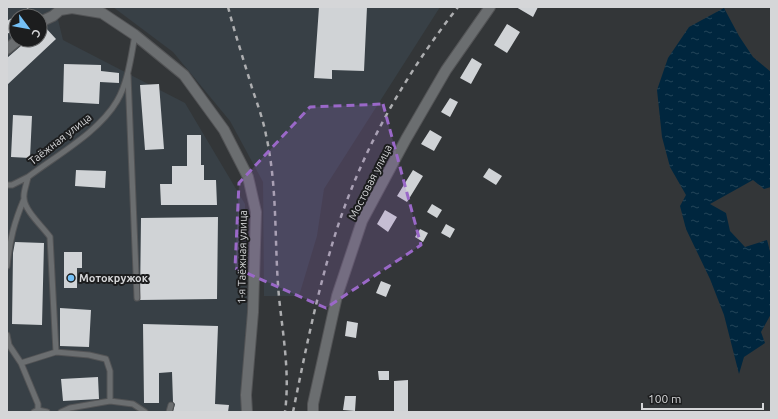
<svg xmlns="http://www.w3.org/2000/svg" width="778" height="419" font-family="Ubuntu,sans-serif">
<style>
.built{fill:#384046;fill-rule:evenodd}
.water{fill:url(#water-ripples)}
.building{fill:#d0d3d6}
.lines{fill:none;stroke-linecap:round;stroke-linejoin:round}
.service-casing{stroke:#535456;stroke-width:7}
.minor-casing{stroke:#535456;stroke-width:12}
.tertiary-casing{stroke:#535456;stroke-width:12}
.service{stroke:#6b6e70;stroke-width:5}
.minor{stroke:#6b6e70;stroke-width:10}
.tertiary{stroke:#6b6e70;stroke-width:10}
.rail{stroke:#adaeb0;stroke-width:2.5;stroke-dasharray:5 5;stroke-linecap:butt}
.marked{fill:#9a68c8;fill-opacity:0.2;stroke:#9a68c8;stroke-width:3;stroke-dasharray:8 5;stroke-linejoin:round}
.poi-dot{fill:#74c0f6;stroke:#1c1d1e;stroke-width:1.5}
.labels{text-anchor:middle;stroke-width:4;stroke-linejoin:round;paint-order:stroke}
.street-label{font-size:11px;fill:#d5d6d8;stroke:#1c1d1e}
.poi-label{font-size:11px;font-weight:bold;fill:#d5d6d8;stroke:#1c1d1e;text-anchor:start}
</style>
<defs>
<pattern id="water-ripples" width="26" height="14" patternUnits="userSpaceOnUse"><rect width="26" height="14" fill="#00263e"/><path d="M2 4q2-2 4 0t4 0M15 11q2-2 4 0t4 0" fill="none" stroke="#244559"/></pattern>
</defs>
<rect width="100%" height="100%" fill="#333638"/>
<path class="built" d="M7 7H55L63 40 185 103 245 204 249 412H7ZM16 16H40V40H16Z
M113 7H440L324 189 317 236 299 296H264L263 182 230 121 173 52Z"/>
<path class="water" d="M724 8 739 36 753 57 771 72V187L764 189 753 180 710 204 726 213 730 231 745 247 767 240 771 255V314L761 332 765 343 744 357 739 374 724 315 710 279 686 229 680 206 686 195 670 167 662 137 657 90 668 58 689 27Z"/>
<path class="building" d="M319 7H367L364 71 332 70V79L314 78Z
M516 7H538L533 17Z
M28 8 33 16H16V29L7 34V21Z
M507 24 520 32 507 53 494 45Z
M45 27 56 39 7 85V58L22 45 26 40H40V28Z
M472 58 482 64 471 84 460 78Z
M64 64 101 65V71L119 73V83L100 82 99 104 63 102Z
M159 84 164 149 145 150 140 85Z
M450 98 458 102 450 117 441 112Z
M13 115 32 116 30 158 11 157Z
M430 130 442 137 434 151 421 144Z
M187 135H201V165H204V180H216L217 205H161L160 184H172V166H187Z
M489 168 502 176 496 185 483 177Z
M76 170 106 171 105 188 75 186Z
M413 170 423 176 407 202 397 196Z
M432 204 442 210 437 218 427 212Z
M385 210 397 217 388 232 377 224Z
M218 217 217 299 140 300 141 218Z
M446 224 455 229 450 238 441 233Z
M420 229 428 233 423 242 415 237Z
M15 242 44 243 42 325 12 324 13 253Z
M64 252H82V268H77V288H64Z
M381 281 391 285 386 297 376 293Z
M60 308 91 310 89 347 60 346Z
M347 321 358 323 356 338 345 336Z
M143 324 218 326 215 404 229 405 228 412H173L175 404 173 402 172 372 159 373V403H144Z
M378 371H389V380H379Z
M98 377 99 399 63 401 61 379Z
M408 380V412H394V381Z
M345 396H356L355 411 343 410Z"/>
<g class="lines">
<g class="service-casing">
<path id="service" d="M128 75 137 298
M7 185H12L28 177
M7 266C10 239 14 223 24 199
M7 335 9 345 21 363 38 404V410L34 412
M56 352 50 237C43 227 24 210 24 198 23 192 27 183 28 177 57 155 99 132 117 101 128 82 131 57 135 35
M21 363 56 352 89 355 106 359 110 371V401
M38 410 47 412
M61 412 70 408 110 401 133 404 145 412
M169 412 171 405"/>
</g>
<g class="minor-casing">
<path id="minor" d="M313 412V404L337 296 362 221 406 139 446 70 490 7"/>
</g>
<g class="tertiary-casing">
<path id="tertiary" d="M40 22 53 16 60 10 72 8 102 13 135 35 184 75 224 130 248 177 256 212 253 312 246 395 247 412
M7 49 18 40"/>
</g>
<use href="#service" class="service"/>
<use href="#minor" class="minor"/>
<use href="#tertiary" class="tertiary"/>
<path class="rail" d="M228 7C235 34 244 61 252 88 257 103 263 119 266 135 278 189 274 243 279 297 283 336 290 373 285 412
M293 412C305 353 317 293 335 235 361 152 404 76 458 7"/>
</g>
<path class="marked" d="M383 104 421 245 326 308 235 268 239 183 310 107Z"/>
<circle class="poi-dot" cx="71" cy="278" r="4"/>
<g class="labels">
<g class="street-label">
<text transform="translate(60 139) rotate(-38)" y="4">Таёжная улица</text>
<text transform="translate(370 182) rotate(-63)" y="4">Мостовая улица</text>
<text transform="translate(242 257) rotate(-89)" y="4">1-я Таёжная улица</text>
</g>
<g class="poi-label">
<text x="79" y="282">Мотокружок</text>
</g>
</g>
<rect width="778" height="419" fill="none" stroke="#d5d6d8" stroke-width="16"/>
<g transform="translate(28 28) rotate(122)"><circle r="19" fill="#1c1d1e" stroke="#666768"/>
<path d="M0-3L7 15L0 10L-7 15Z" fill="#74c0f6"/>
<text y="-6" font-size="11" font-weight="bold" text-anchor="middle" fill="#d5d6d8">С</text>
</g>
<path d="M642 403v6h121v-6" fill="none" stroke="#d5d6d8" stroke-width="2"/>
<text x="648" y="403" font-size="12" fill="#d5d6d8" stroke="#1c1d1e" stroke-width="3" paint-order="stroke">100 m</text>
</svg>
